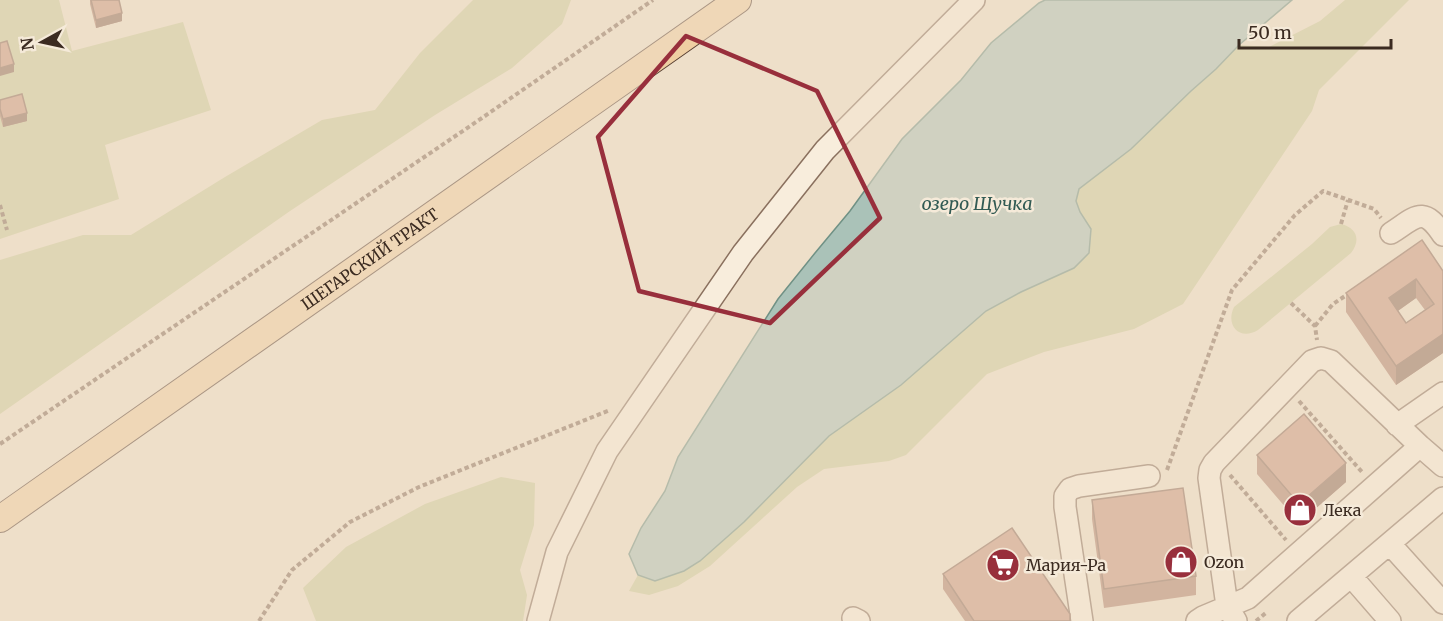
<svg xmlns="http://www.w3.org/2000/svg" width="1443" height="621" font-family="Merriweather,serif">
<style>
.green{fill:#cccc9d}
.water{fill:#aac2b8;stroke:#709185;stroke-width:1.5}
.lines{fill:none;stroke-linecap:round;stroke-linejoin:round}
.minor-casing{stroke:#8a705e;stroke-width:24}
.major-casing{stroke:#583f32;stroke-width:28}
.path{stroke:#8a705e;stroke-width:4;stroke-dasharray:4.5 3;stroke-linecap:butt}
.minor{stroke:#f8eddc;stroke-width:21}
.major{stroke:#efcfa3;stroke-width:26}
.wall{fill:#af826e;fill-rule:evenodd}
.shaded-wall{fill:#8e6a5a}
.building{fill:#cb9780;stroke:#8e6a5a;stroke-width:1.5;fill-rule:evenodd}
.marked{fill:none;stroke:#982f3c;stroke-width:4.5;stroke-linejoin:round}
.labels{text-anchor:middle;stroke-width:5;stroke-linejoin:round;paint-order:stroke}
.street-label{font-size:16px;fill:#3b2b21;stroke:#f5ead9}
.poi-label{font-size:16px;fill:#3b2b21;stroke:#f5ead9;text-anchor:start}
.water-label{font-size:18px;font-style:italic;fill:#315a53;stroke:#f5ead9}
</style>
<rect width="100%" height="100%" fill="#eedfc9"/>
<path class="green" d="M0 0H59L72 51 183 22 211 110 105 145 119 199 0 239Z
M473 0H571L562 24 512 68 435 115 290 211 0 414V260L83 235H131L225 177 322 120 375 110 420 53Z
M1345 0H1409L1319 90 1312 111 1183 304 1134 329 1044 352 987 374 906 455 889 461 824 469 797 487 710 566 678 586 649 595 629 591 638 575 655 581 700 561 744 522 829 436 901 385 986 311 1021 292 1091 229 1080 212 1076 200 1079 189 1131 149 1191 91 1216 69 1239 45 1269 47 1320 21Z
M1341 224C1357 228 1361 240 1351 253L1258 330C1240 341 1225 326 1234 307L1312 244 1330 227Z
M501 477 535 483 534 525 520 570 527 595 523 621H316L303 588 346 547 425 504Z"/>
<path class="water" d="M1045 0H1292L1239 45 1216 69 1191 91 1131 149 1079 189 1076 201 1080 212 1091 229 1089 253 1074 268 1021 292 986 311 901 385 829 436 744 522 700 561 684 571 655 581 638 575 629 554 641 528 665 491 678 457 778 299 815 253 850 211 902 139 961 80 991 43 1039 3Z"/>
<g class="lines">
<g class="minor-casing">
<path id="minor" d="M1391 233C1416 217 1423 205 1443 235
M1397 425 1443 393
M1390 544 1443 603
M1351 576 1390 621
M853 618 859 621
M538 621 557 552 607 451 743 253 825 150 974 0
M1082 621 1065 507V496L1070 489 1079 486 1149 476
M1197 621 1203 617 1248 598 1420 446
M1236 621 1227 606 1209 478 1210 470 1214 463 1312 361 1321 358 1331 361 1420 446 1443 466
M1298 621 1443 498"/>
</g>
<g class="major-casing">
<g id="major">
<path id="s1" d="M0 519 738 0"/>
</g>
</g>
<path class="path" d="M0 205 7 230
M1341 224 1348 200
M1291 303 1315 326 1317 340
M1315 326 1333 304 1348 294
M1299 401 1362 472
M0 444 482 118 653 0
M1167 470 1232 290 1295 215 1323 191 1374 209 1381 218
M1230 475 1286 540
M259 621 292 570 350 522 419 487 610 410
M1256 621 1267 612"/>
<use href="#minor" class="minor"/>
<use href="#major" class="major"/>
</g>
<path class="wall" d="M90 0H119L122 21 96 28 90 4Z
M0 100 27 121 3 127 0 116Z
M1422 240 1443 353 1396 385 1346 312V293ZM1416 298 1425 310 1406 323 1398 311Z
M1257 455 1346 482 1299 523 1257 474Z
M1092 500 1196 576V595L1104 608 1092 519Z
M943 574 1070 621H965L943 589Z"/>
<path class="shaded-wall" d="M122 13V21L96 28V20Z
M14 64V72L0 76V68Z
M27 113V121L3 127V119Z
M1416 279V298L1389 317V298Z
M1443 334V353L1396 385V366Z
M1346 463V482L1299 523V504Z"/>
<path class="building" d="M91 0H119L122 13 96 20Z
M7 41 14 64 0 68V43Z
M22 94 27 113 3 119 0 109V100Z
M1422 240 1443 271V334L1396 366 1346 293ZM1416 279 1434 304 1406 323 1389 298Z
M1304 414 1346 463 1299 504 1257 455Z
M1183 488 1196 576 1104 589 1092 500Z
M1012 528 1070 614V621H974L943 574Z"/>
<path d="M0 0H1443V621H0ZM686 36 817 91 880 218 770 323 639 291 598 137Z" fill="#eedfc9" fill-opacity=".55" fill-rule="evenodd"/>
<path class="marked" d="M686 36 817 91 880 218 770 323 639 291 598 137Z"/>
<defs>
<g id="shop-disc" transform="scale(1.725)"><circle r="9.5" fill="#982f3c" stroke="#f5ead9"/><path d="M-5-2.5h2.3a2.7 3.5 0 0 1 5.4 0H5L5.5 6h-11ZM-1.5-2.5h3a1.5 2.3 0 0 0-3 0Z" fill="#fff"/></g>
<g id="supermarket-disc" transform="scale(1.725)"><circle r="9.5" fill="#982f3c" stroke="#f5ead9"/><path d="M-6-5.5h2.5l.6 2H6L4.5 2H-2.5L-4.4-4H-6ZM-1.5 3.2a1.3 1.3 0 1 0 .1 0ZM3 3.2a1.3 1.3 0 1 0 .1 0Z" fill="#fff"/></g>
</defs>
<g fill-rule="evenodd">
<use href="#shop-disc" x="1300" y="510"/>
<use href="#shop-disc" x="1181" y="562"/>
<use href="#supermarket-disc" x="1003" y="565"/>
</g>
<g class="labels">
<g class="street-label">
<text dy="6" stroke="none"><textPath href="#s1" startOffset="452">ШЕГАРСКИЙ ТРАКТ</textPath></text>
</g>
<g class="poi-label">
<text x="1323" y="516">Лека</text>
<text x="1204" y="568">Ozon</text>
<text x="1026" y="571">Мария-Ра</text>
</g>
<g class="water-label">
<text x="977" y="210">озеро Щучка</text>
</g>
</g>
<g transform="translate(42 42) rotate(262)" stroke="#f5ead9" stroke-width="4.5" paint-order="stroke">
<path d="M0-4.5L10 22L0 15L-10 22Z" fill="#3b2b21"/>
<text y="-9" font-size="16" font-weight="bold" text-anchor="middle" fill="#3b2b21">N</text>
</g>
<path d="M1239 39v9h152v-9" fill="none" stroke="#3b2b21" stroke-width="3"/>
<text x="1248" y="39" font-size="18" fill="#3b2b21" stroke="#f5ead9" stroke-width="4.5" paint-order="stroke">50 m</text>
</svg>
